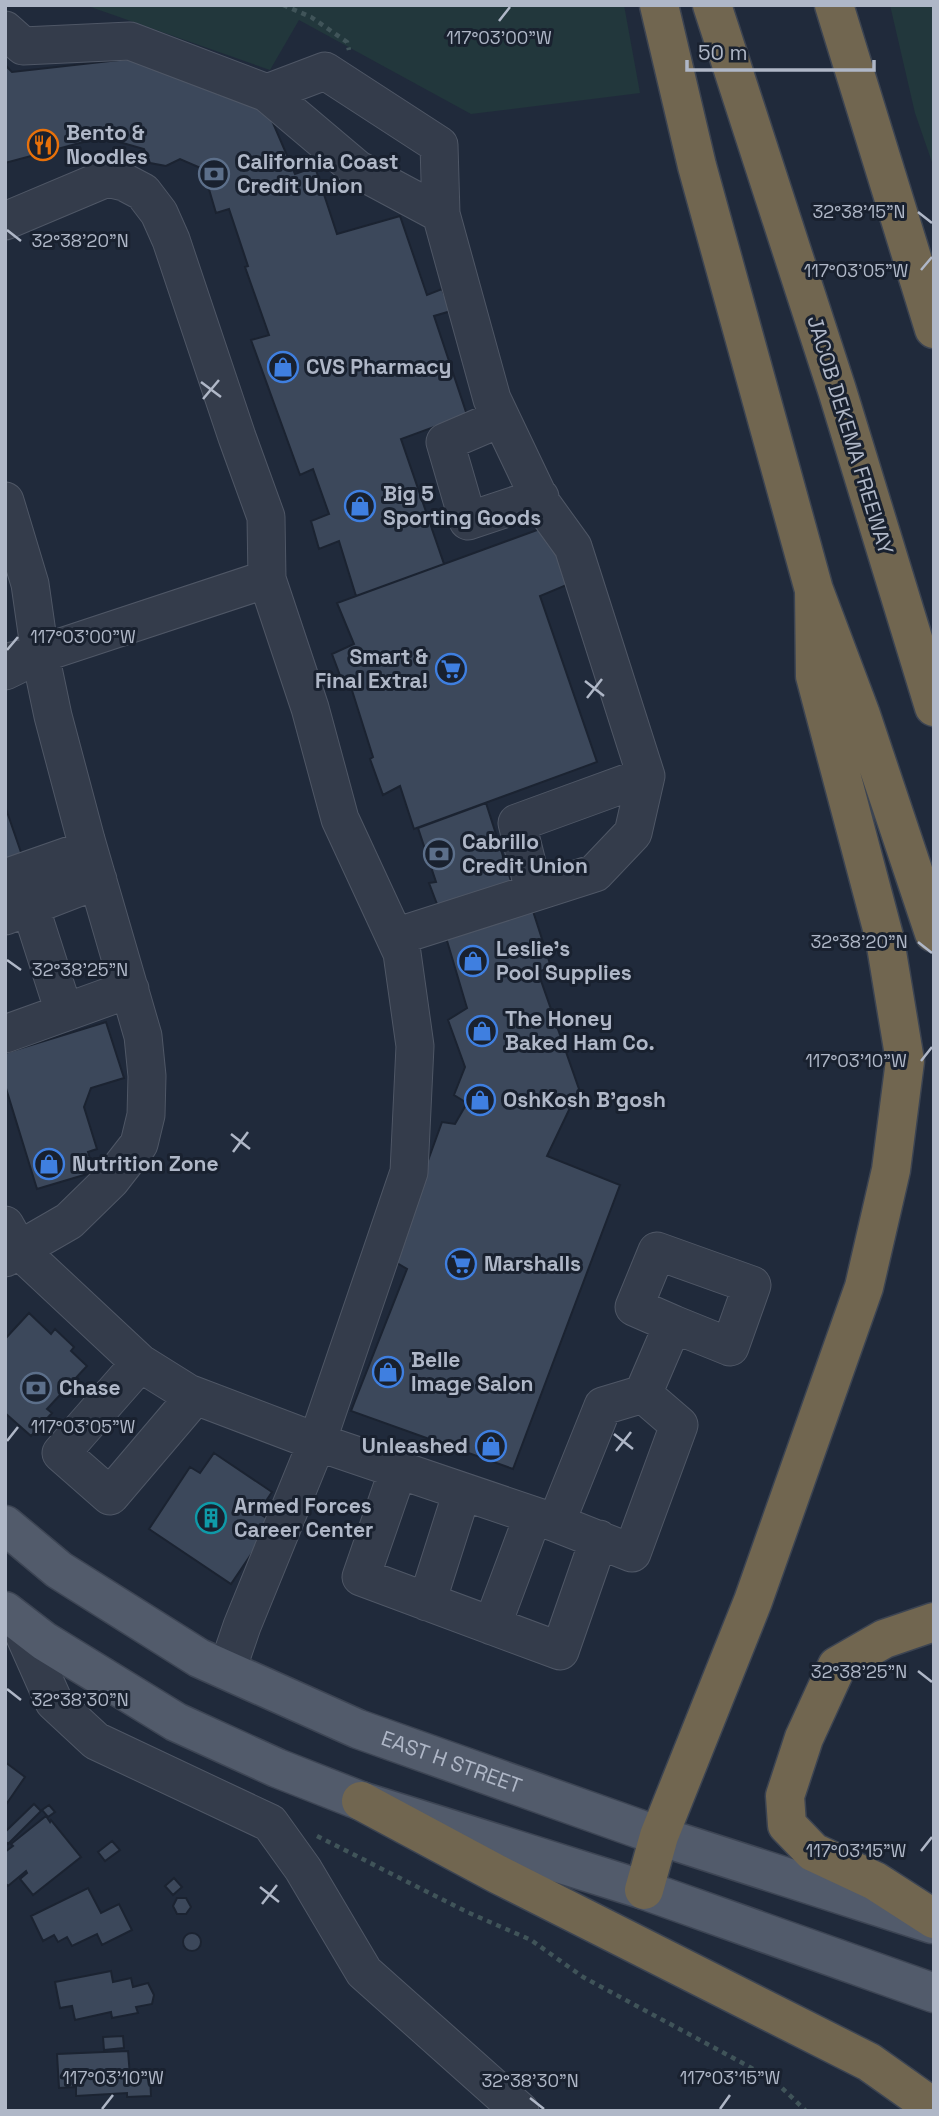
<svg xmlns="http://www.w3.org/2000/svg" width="939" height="2116" font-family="'Space Grotesk',sans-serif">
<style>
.green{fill:#22373c}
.building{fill:#3c485b;stroke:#1b2331;stroke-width:2}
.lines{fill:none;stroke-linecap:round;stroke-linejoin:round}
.minor-casing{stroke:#4f5766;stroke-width:39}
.major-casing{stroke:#3d4554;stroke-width:41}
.highway-casing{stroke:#3c4452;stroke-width:41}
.path{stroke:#405459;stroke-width:4.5;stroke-dasharray:5 5;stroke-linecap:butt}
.minor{stroke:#343c4b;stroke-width:37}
.major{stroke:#525b6b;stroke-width:38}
.highway{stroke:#716650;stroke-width:38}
.ticks{fill:none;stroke:#afb7c7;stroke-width:2.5}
.labels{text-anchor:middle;stroke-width:6;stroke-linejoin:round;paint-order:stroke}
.poi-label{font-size:21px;font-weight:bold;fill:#afb7c7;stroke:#19212f;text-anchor:start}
.street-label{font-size:21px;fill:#afb7c7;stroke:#19212f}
.ticks-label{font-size:18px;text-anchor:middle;fill:#afb7c7;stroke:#19212f;stroke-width:6;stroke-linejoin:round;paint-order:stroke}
</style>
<rect width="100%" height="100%" fill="#202a3b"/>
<path class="green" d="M85 5H624L640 93 471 114 299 20 270 70Z
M890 5H934V168L915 113Z"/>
<path class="building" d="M137 58 267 109 295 174 315 167 337 234 400 216 427 295 442 289 451 311 434 316 467 415 401 439 444 564 356 596 339 541 319 549 311 521 329 514 313 469 300 475 251 340 269 335 245 267 248 266 229 209 216 213 203 169 180 159 166 166 150 163 144 149 102 137 5 163V65L12 72Z
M548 526 569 584 540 596 597 762 414 829 400 786 383 795 370 759 373 757 350 684 344 686 332 654 354 644 337 603Z
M486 803 511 881 440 912 429 883 436 882 418 828Z
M5 806 25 864 5 870Z
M532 908 551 967 538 972 579 1089 547 1156 620 1185 513 1469 351 1411 407 1269 392 1260 442 1122 455 1124 467 1103 454 1095 465 1067 448 1020 467 1008 445 934Z
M106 1022 124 1078 91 1088 84 1107 97 1149 88 1152 94 1172 37 1189 5 1085V1053Z
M29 1313 51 1334 55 1329 74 1347 71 1351 87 1366 47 1409 52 1413 31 1436 5 1413V1339Z
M214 1453 272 1492 258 1513 273 1522 231 1584 149 1529 190 1467 200 1473Z
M5 1762 25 1777 5 1806Z
M34 1804 41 1811 8 1844 5 1841V1832Z
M49 1805 55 1812 48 1817 42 1810Z
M46 1816 50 1822 51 1820 81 1857 33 1895 20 1879 27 1873 26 1871 8 1886 5 1883V1852L13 1846 11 1844Z
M112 1841 120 1850 105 1861 98 1852Z
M174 1878 182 1887 173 1895 165 1886Z
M88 1888 101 1913 119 1904 132 1930 102 1945 97 1934 72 1946 67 1937 58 1942 54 1935 43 1941 31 1916Z
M177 1898H186L191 1907 186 1914H177L173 1906Z
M183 1942a9 9 0 1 1 18 0a9 9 0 1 1-18 0Z
M111 1971 113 1982 131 1978 133 1987 148 1983 154 1995 152 2004 136 2007 138 2013 112 2018 111 2012 75 2020 72 2006 60 2008 55 1982Z
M123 2036 124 2048 104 2050 103 2037Z
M128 2051 130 2076 150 2075 151 2096 127 2097V2093L76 2096V2087L59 2088 57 2054Z"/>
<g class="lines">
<g class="minor-casing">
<path id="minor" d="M5 30 23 46 130 41 267 93 357 169 441 214 492 399 542 504 573 547 646 776 633 833 595 873 395 937
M267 93 325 71 439 145 441 214
M5 221 107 178 124 182 143 192 159 213 171 240 237 437 266 517 267 579
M501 418 445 442 468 521 540 497
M5 501 30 584 40 654 53 716 86 840 143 1036 147 1076 146 1115 139 1144 111 1180 69 1221 5 1258
M40 654 267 579 310 708 340 819 402 953 415 1046 409 1172 317 1442 242 1626 227 1670
M5 663 40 654 5 671
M5 878 88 849
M534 891 517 823 646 776
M30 906 64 1012
M5 916 98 880
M5 1034 130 989
M5 1225 19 1250 140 1363 188 1393 317 1442 556 1523 632 1553 679 1425 643 1394 603 1406 556 1523
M140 1363 61 1453 110 1496 195 1396
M643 1394 673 1324 634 1307 657 1251 752 1285 730 1347 673 1324
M398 1470 361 1577 560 1651 599 1539
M427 1602 462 1492
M18 1621 54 1702 96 1741 270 1823 303 1869 364 1972 520 2111
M492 1626 533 1516"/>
</g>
<g class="major-casing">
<g id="major">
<path id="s1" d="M5 1525 59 1570 199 1658 358 1729 659 1836 932 1924"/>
<path d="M5 1611 44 1641 176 1722 277 1768 361 1801 644 1890 934 1993"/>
</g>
</g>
<g class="highway-casing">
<path id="highway" d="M659 5 697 166 814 590 861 715 934 933
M712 5 837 390 934 707
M834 5 934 329
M934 1622 884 1639 837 1666 804 1738 785 1796 787 1825 813 1852 875 1881 934 1919
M361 1801 497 1874 869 2062 934 2108
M644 1890 659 1836 753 1601 864 1287 891 1170 905 1061 885 940 815 676 814 590"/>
</g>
<path class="path" d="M283 5 311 17 347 42 349 50
M317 1836 467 1912 531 1940 583 1977 748 2066 780 2086 806 2111"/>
<use href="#minor" class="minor"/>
<use href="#major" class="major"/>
<use href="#highway" class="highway"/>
</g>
<path class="ticks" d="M499 21 510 7M918 212 932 223M7 230 21 241M921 270 932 257M201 382 221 397M203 399 219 380M7 650 18 637M585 681 604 696M587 698 602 679M918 942 932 953M7 960 21 970M921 1061 932 1047M231 1134 250 1149M233 1152 248 1132M614 1434 633 1449M7 1441 18 1427M616 1451 631 1432M918 1671 932 1682M7 1689 21 1700M921 1851 932 1837M260 1887 279 1902M262 1904 277 1885M530 2098 544 2109M102 2109 113 2095M720 2109 730 2095"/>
<defs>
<g id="restaurant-ring" transform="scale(1.575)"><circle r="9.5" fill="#19212f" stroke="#e8710a" stroke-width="1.5"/><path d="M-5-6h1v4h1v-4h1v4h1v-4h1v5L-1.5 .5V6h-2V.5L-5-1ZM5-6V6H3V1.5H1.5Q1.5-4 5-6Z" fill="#e8710a"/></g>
<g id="bank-ring" transform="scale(1.575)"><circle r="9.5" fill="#19212f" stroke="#5c6f8a" stroke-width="1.5"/><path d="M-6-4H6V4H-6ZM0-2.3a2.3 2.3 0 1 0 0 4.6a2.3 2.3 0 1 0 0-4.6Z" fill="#5c6f8a"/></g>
<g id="shop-ring" transform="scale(1.575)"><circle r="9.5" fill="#19212f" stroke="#3f7fe0" stroke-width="1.5"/><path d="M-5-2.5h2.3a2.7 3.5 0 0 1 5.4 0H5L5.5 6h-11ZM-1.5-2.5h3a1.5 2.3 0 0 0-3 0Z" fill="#3f7fe0"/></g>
<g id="supermarket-ring" transform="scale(1.575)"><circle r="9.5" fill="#19212f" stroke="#3f7fe0" stroke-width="1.5"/><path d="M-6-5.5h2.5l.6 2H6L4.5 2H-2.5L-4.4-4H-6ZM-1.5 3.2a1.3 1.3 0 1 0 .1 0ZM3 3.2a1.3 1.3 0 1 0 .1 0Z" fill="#3f7fe0"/></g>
<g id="building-ring" transform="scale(1.575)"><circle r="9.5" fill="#19212f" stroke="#0f9aa8" stroke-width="1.5"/><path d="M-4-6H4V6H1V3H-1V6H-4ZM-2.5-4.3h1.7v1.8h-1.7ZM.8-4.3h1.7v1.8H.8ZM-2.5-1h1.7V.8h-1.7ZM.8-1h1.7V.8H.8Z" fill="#0f9aa8"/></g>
</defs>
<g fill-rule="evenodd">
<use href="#restaurant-ring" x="43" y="145"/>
<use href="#bank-ring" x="214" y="174"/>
<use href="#shop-ring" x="283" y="367"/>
<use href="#shop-ring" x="360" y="506"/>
<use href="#supermarket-ring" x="451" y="669"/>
<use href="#bank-ring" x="439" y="854"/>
<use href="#shop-ring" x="473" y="961"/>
<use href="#shop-ring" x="482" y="1031"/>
<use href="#shop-ring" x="480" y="1100"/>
<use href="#shop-ring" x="49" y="1164"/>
<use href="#supermarket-ring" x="461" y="1264"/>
<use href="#shop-ring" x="388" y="1372"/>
<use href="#bank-ring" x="36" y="1388"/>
<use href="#shop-ring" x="491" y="1446"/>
<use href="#building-ring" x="211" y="1518"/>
</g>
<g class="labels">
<g class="poi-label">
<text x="66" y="140">Bento &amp;<tspan x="66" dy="24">Noodles</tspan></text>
<text x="237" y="169">California Coast<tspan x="237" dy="24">Credit Union</tspan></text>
<text x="306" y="374">CVS Pharmacy</text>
<text x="383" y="501">Big 5<tspan x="383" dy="24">Sporting Goods</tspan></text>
<text x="428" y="664" text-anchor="end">Smart &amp;<tspan x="428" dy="24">Final Extra!</tspan></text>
<text x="462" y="849">Cabrillo<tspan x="462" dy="24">Credit Union</tspan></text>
<text x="496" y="956">Leslie's<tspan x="496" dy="24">Pool Supplies</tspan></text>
<text x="505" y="1026">The Honey<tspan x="505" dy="24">Baked Ham Co.</tspan></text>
<text x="503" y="1107">OshKosh B'gosh</text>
<text x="72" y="1171">Nutrition Zone</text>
<text x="484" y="1271">Marshalls</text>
<text x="411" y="1367">Belle<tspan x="411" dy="24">Image Salon</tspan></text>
<text x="59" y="1395">Chase</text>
<text x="468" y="1453" text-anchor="end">Unleashed</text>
<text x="234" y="1513">Armed Forces<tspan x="234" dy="24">Career Center</tspan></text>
</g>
<g class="street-label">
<text transform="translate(850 435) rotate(73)" y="7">JACOB DEKEMA FREEWAY</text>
<text dy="7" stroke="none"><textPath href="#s1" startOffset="509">EAST H STREET</textPath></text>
</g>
</g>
<g class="ticks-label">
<text x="499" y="44">117°03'00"W</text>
<text x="859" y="218">32°38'15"N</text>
<text x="80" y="247">32°38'20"N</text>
<text x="856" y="277">117°03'05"W</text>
<text x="83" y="643">117°03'00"W</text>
<text x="859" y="948">32°38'20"N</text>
<text x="80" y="976">32°38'25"N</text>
<text x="856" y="1067">117°03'10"W</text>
<text x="83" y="1433">117°03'05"W</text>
<text x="859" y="1678">32°38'25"N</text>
<text x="80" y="1706">32°38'30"N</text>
<text x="856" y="1857">117°03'15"W</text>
<text x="113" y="2084">117°03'10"W</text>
<text x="730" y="2084">117°03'15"W</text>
<text x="530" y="2087">32°38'30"N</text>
</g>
<rect width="939" height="2116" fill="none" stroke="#afb7c7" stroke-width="14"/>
<path d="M687 60v10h187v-10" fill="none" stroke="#afb7c7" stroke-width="3.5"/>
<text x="698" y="60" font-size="21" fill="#afb7c7" stroke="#19212f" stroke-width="5" paint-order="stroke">50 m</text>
</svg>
